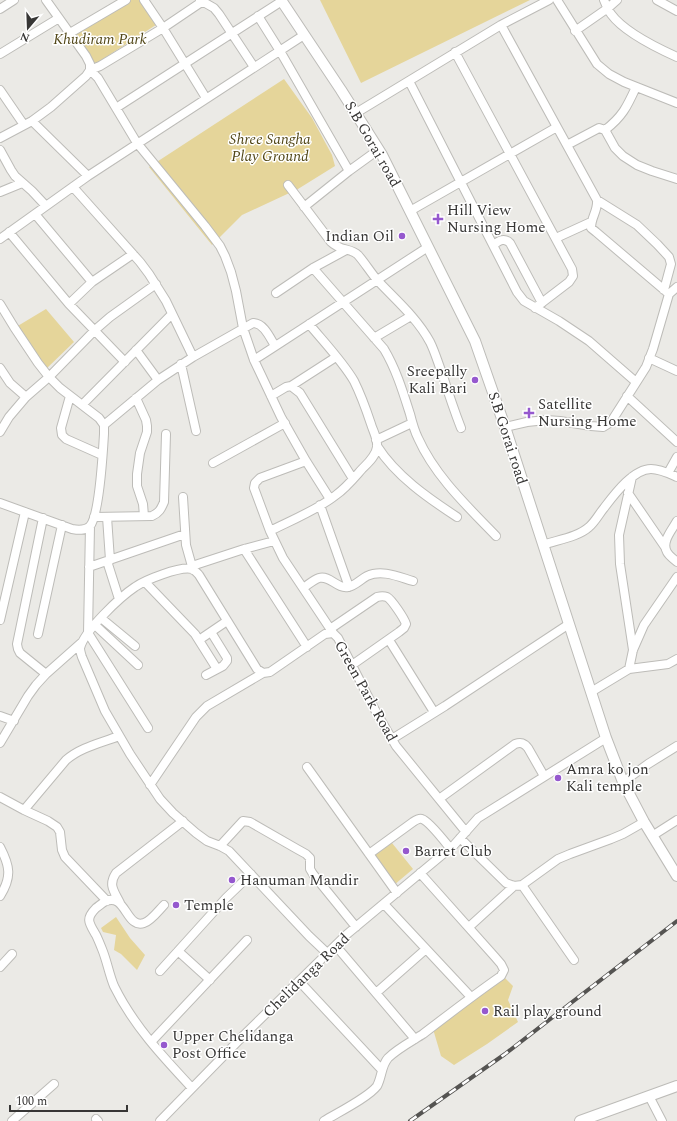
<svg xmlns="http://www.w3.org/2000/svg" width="677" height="1121" font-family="Spectral,serif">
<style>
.green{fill:#e5d59a}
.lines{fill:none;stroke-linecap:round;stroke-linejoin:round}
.minor-casing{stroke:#bdbcb8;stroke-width:10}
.tertiary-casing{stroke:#bdbcb8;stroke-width:12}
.minor{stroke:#fff;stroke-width:8}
.tertiary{stroke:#fff;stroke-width:10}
.rail-casing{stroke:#555452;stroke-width:4}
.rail{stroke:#fff;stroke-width:2.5;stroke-dasharray:8;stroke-linecap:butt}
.poi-dot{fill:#9558ce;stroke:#fff;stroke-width:1.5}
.labels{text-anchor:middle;stroke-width:3;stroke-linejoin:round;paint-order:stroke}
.park-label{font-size:15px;font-style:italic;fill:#524717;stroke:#fff}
.street-label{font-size:15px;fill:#373635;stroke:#fff}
.poi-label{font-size:15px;fill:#373635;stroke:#fff;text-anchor:start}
</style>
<rect width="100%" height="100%" fill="#ebeae6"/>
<path class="green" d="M131 0H143L159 23 95 64 74 34Z
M320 0H530L361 83Z
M284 79 312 118 332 155 335 166 298 189 242 215 212 245 149 167Z
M46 309 74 342 45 370 16 327Z
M392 843 413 869 394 885 372 857Z
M116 917 130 938 145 955 137 970 121 954 114 950 116 935 103 932 101 928Z
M504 977 513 986 508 1000 518 1022 487 1044 454 1065 441 1056 433 1029Z"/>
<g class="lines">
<g class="minor-casing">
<path id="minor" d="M144 0 163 28 206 98
M200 0 214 8 219 14 254 67
M557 0 597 64 609 74 624 82 677 103
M604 0C606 5 608 10 611 14 624 32 657 48 677 57
M657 0 677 11
M203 1 163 28 100 66 90 70 98 78 137 143 205 226 220 246 225 256 231 272 236 291 243 328 254 360 281 417 306 461 330 499
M0 9 14 0
M258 16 280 51 349 171
M501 25 597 200C598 211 591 217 591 228L596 232 669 294
M575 31 608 8 617 0
M70 33 126 0
M455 52 572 269 573 276 569 282 535 308
M0 54 59 18
M409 81 517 292 524 301 559 321 589 341 636 382
M0 90 24 125
M116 108 282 1
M356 113 501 25 549 0
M32 121 88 176
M605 130C622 117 627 107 636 87
M0 138 32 121 51 107 86 76 90 70V64L86 56 46 0
M567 145 599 128 605 130 615 148 623 156 637 165 652 171 677 179
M0 150 11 170 15 176 32 191 46 206
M288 185 331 242C340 251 351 248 358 255 365 263 371 273 378 281 396 300 417 318 430 342 435 352 438 363 442 373 448 392 454 410 461 428
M73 187 140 262 149 274 166 301 193 357
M0 192 22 183
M597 200 637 225 657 244 669 257 671 264 664 290
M304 207 349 171 378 150
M410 211 557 127
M35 214 92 282
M9 232 69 304 125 362
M556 238 591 222
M0 239 88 176 304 35
M493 245C499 241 504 237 510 243L542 303
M313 268 384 349C396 369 403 392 410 414 412 422 414 430 418 438 435 476 467 506 496 536
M276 293 313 268 346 250
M0 304 14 327 38 363 49 377 60 388 99 418 104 425V434C103 451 99 516 90 526 85 531 78 530 72 529L0 503
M69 304 92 282 133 254
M374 338 411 316
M136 350 158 380
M649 358 677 371
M254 360 428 247
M181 364 196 431
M0 368 10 383 26 397
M291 386 336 357
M70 396 61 428 62 435 66 439 102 455
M271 396 286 387 291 386 300 393 353 479
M627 396 677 442
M136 398 146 420 147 426V432L140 453 137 474V486L143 504 144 516
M82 405 172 314
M104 425 158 380 193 357 253 323C264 323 270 338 275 346
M505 427 527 422 546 420 560 421 591 426 603 427 611 422 646 367 653 349 669 294 677 287
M0 432 9 417 26 397 49 377 95 330 110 317 156 284
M376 440 412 423
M377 446C396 476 428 498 457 517
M306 461 260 478 255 483 254 488 270 531 283 558 333 633
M213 463 285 423
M668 473 677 457
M632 477 619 535 620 564 633 650
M628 493 665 547
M183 497 186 545 193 570
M320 505 349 587
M94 517 152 516C159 513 161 509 164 502L166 434
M107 517 110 560
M43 518 17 644 18 649 20 653 46 674
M677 521C672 530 661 542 667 552 669 556 674 559 677 562
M90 526 88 633 148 728
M270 531C290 521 319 509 336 495 346 488 354 478 362 469 368 463 376 456 377 447 378 439 373 431 371 424 366 409 361 395 354 381 343 362 323 341 309 324
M543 545C557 540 578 537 589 527 595 522 599 514 604 508 614 495 633 469 651 469 660 469 668 473 677 477
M244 549 307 647
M107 561 119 599
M192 566 244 549 274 541
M89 567 185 534
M145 582 195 634 217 669
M303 588C308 585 313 580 319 578 330 575 337 589 348 587 355 586 361 579 367 576 382 569 399 577 413 581
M101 618 135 646
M0 620 25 512
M95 625 138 665
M330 629 377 597C381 596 384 596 387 597 392 600 404 618 406 624L404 628 399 632 352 665
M38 634 62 525
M199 640 227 621
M389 640 434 712
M629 669 633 650 644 625 677 577
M206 675 223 666 227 661V658L211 632
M591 692 629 669 668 664 677 659
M0 716 14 721
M392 739 445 706 569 624
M0 743 28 696 36 685 46 674 81 643
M307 767 397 893
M623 782 648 764 677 746
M150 785 196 717 207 706 263 673
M0 797 24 810 48 821 57 827 60 832 62 850 65 857 107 901
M439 799 515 744C521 742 524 743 528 748L544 776
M24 810 66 760C81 747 101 743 119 736
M652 836 677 820
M460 838 506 883 514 886 522 885 558 859 570 854 611 839 623 834 644 822
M220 846 243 821 250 822 297 849 306 854 310 858V869L313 874 356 927
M0 847C10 866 12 877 0 896
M369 854 413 822C416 820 419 818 422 819 429 821 445 842 450 848
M522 885 574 960
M120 903C114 891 108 885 116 873L183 821
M384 904 471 997
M164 905C159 910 151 921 144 923 126 929 126 893 106 901 102 903 99 906 96 908 85 919 89 923 96 935 98 939 100 944 102 949 107 961 109 974 114 986 133 1025 163 1057 192 1088
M469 927 514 886
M336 946 415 1039
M178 951 210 980
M328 954 309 936 229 851 220 846 207 841 196 833 173 813 160 799 130 754 105 711 82 657C81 654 80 651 80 648 84 631 120 597 135 587 145 580 180 566 192 569 195 570 197 573 199 575L257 669 263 673 270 672 325 634 333 633 338 638 375 710 396 746 466 832
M0 967 12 954
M160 971 226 898 251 874
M299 981 382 1070
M376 993 426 949
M151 1042 247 940
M649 1096 662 1121
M96 1119 98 1121
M12 1121 54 1084
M160 1121 244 1035 346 935 454 845 478 818 606 738
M324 1121C337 1113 369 1097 377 1086 382 1077 381 1066 388 1058 397 1049 412 1041 423 1034 449 1014 475 994 501 976L504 970 501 964 495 957 420 873"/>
</g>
<g class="tertiary-casing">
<path id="tertiary" d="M281 0 341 90 382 155 475 341 505 427 606 738 623 782 644 822 677 876
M580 1121 677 1086"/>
</g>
<use href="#minor" class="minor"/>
<use href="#tertiary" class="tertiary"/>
<g class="rail-casing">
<path id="rail" d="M410 1121 505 1054 677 921"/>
</g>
<use href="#rail" class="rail"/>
</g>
<g class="poi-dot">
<path d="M436 213h4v4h4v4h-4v4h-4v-4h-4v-4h4z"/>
<circle cx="402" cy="236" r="4"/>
<circle cx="475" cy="380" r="4"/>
<path d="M527 407h4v4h4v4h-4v4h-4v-4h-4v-4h4z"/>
<circle cx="558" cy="778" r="4"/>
<circle cx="406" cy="851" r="4"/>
<circle cx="232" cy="880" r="4"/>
<circle cx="176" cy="905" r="4"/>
<circle cx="485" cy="1011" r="4"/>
<circle cx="164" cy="1045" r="4"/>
</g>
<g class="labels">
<g class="park-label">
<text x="100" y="44">Khudiram Park</text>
<text x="270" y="144">Shree Sangha<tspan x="270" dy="17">Play Ground</tspan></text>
</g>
<g class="street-label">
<text transform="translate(373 144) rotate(60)" y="5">S.B Gorai road</text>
<text transform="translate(508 438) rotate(72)" y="5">S.B Gorai road</text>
<text transform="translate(366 691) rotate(61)" y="5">Green Park Road</text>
<text transform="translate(306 975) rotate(-44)" y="5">Chelidanga Road</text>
</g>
<g class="poi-label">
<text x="447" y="215">Hill View<tspan x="447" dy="17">Nursing Home</tspan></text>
<text x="394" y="241" text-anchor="end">Indian Oil</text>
<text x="467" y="376" text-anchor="end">Sreepally<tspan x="467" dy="17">Kali Bari</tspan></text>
<text x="538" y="409">Satellite<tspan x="538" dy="17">Nursing Home</tspan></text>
<text x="566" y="774">Amra ko jon<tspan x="566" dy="17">Kali temple</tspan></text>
<text x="414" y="856">Barret Club</text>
<text x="240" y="885">Hanuman Mandir</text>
<text x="184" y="910">Temple</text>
<text x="493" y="1016">Rail play ground</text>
<text x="172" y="1041">Upper Chelidanga<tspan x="172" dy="17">Post Office</tspan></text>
</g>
</g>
<g transform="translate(28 28) rotate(199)" stroke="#ffffff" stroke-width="3" paint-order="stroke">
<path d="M0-3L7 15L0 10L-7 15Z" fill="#373635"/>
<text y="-6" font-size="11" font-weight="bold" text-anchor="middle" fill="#373635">N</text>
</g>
<path d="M10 1105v6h117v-6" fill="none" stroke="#373635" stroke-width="2"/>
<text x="16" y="1105" font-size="12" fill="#373635" stroke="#ffffff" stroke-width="3" paint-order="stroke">100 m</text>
</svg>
